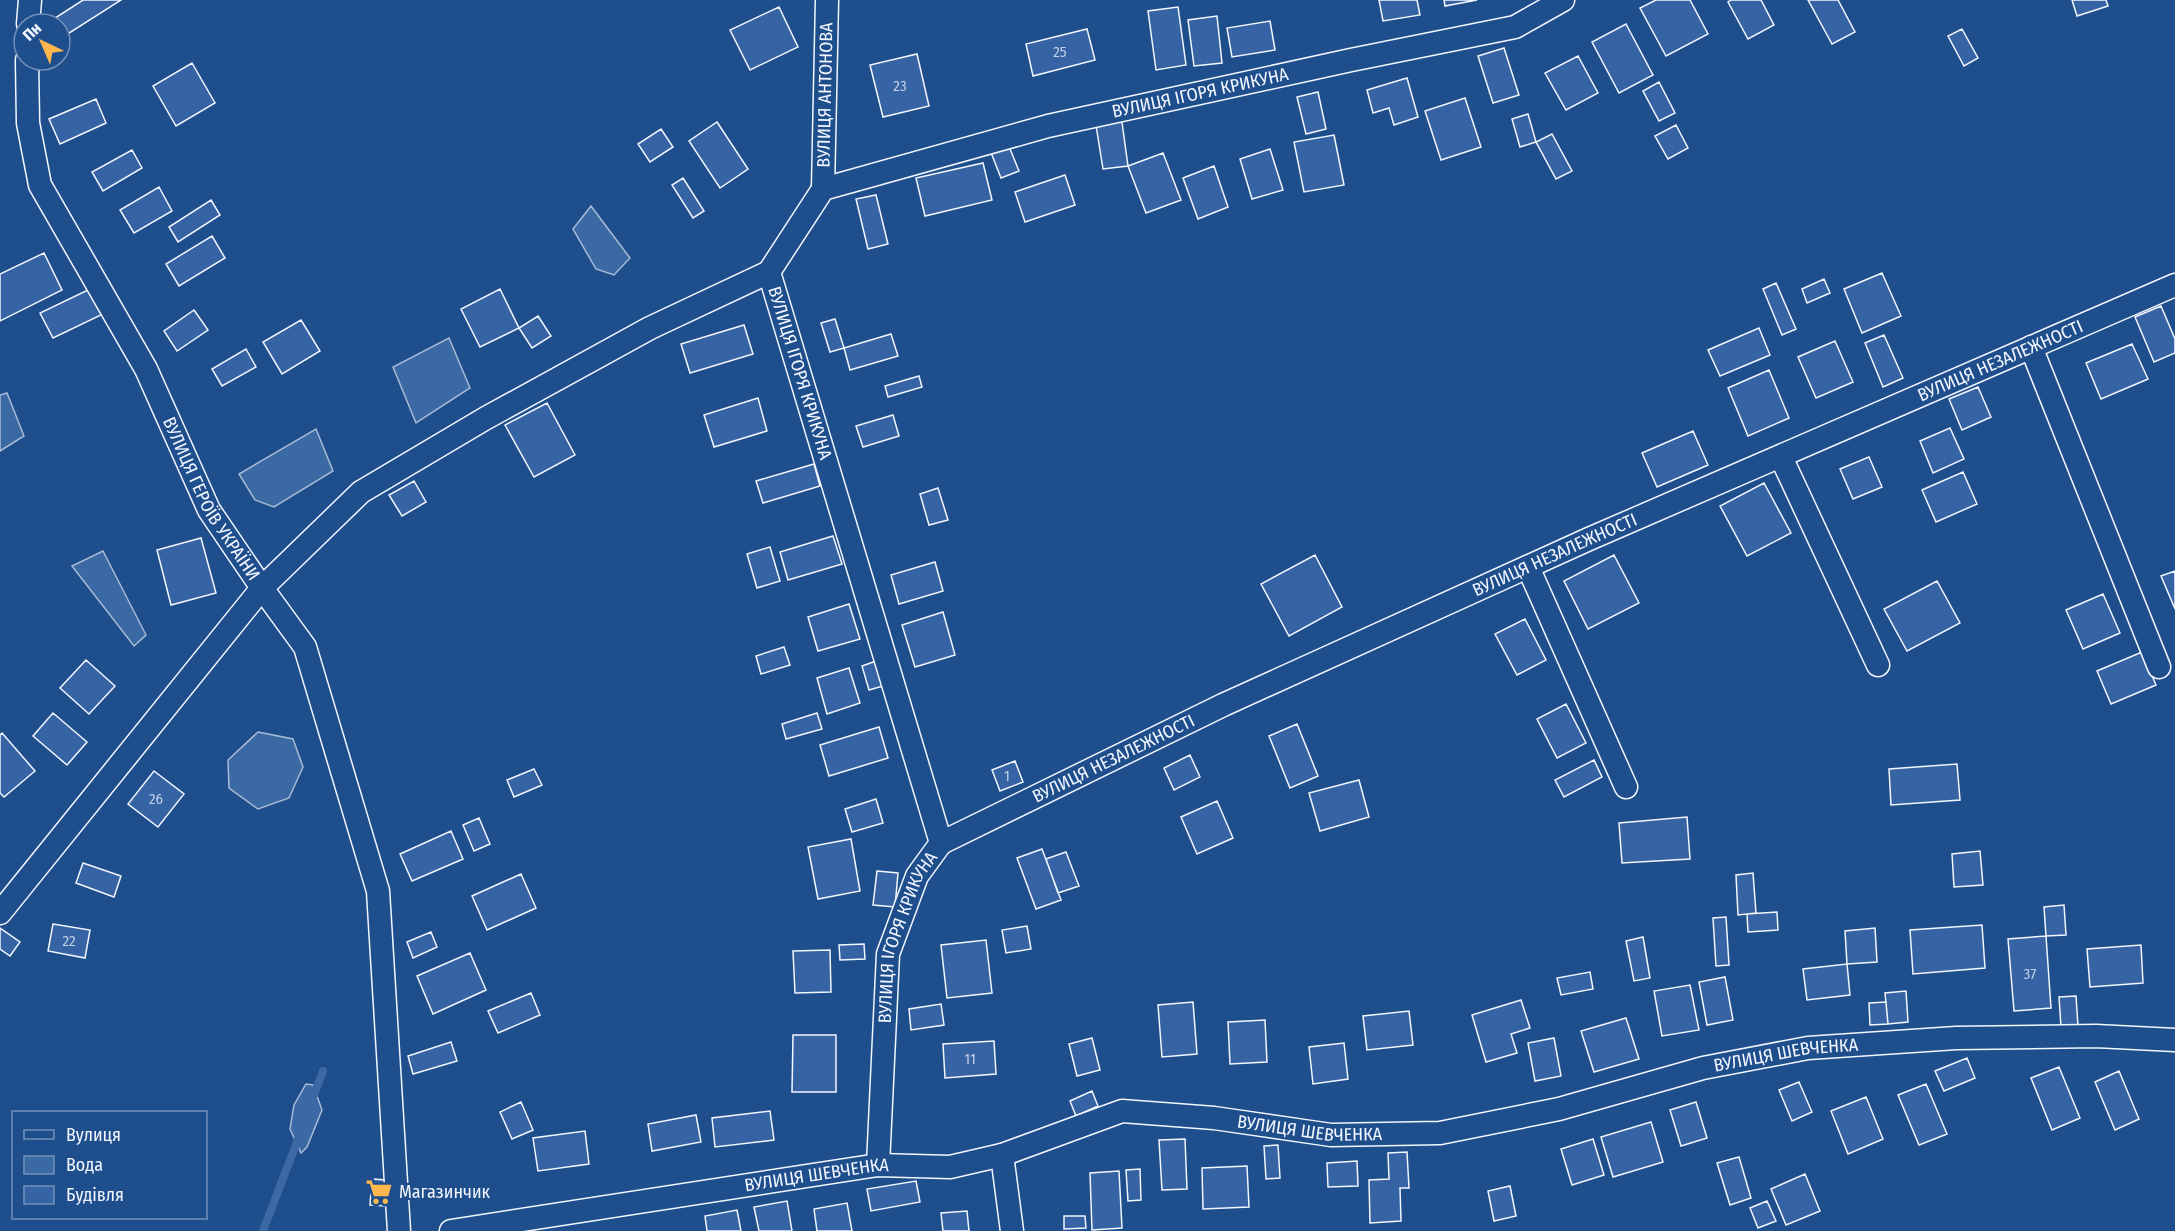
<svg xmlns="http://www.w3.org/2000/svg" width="2175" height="1231" font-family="'Fira Sans Condensed',sans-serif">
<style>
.water{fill:#3b69a3;stroke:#a8bbd7;stroke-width:1.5}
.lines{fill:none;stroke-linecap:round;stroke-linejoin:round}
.stream{stroke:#3b69a3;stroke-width:8}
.building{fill:#3563a3;stroke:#f2f6ff;stroke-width:1.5}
.minor-casing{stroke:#f2f6ff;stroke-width:25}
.minor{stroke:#1f4e8c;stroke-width:22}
.labels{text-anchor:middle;stroke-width:4.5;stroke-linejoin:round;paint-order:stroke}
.number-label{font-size:15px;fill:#c3d1e8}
.street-label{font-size:18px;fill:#f2f6ff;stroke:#1f4e8c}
.poi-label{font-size:18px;fill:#f2f6ff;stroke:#1f4e8c;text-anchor:start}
</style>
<rect width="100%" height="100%" fill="#1f4e8c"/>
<path class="water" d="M591 206 630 258 614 275 596 269 573 229Z
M449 338 470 388 416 423 393 367Z
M7 393 24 436 0 451V395Z
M316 429 333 471 274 507 255 500 239 474Z
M103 551 146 635 134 646 72 566Z
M258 732 293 739 303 767 289 798 258 809 229 788 228 760Z
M306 1084 313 1085 322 1110 307 1147 301 1153 290 1129 294 1105Z"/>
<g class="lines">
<path class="stream" d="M312 1100 323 1071
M263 1231 300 1134"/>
</g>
<path class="building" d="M83 0H121L63 37 60 33V24H54L52 20Z
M1379 0H1417L1420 15 1383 21Z
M1444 0H1477L1445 6Z
M1656 0H1690L1708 34 1666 56 1640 8Z
M1731 0H1761L1774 25 1748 39 1728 2Z
M1808 0H1838L1855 32 1832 44Z
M2072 0H2106L2108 6 2077 16Z
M779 7 798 47 750 70 730 30Z
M1178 7 1186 65 1156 70 1148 11Z
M1217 16 1222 63 1194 66 1188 20Z
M1270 21 1275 50 1232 57 1227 28Z
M1626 24 1653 75 1619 93 1592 42Z
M1087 29 1095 60 1033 76 1026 44Z
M1962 29 1978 58 1964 66 1948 36Z
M1504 48 1519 95 1493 103 1478 56Z
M917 54 929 106 883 117 870 65Z
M1578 56 1598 93 1566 110 1545 73Z
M192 63 215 103 176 126 153 86Z
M1407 78 1418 117 1394 125 1389 108 1373 113 1367 90Z
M1659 82 1675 113 1659 121 1643 91Z
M1318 92 1326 129 1306 134 1297 97Z
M1465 98 1481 147 1441 160 1425 111Z
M96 99 106 123 60 144 49 119Z
M1528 114 1536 142 1520 147 1512 119Z
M1121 115 1128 166 1103 169 1095 119Z
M717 122 748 169 720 188 689 141Z
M1676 125 1688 148 1668 159 1655 136Z
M661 129 673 147 650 162 638 144Z
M1552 134 1572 171 1556 179 1536 142Z
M1334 135 1344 185 1304 192 1294 142Z
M1008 144 1019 171 1001 178 990 150Z
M1270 149 1283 190 1252 199 1240 159Z
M132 150 142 168 103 191 92 172Z
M1163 153 1181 200 1146 213 1128 166Z
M983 163 992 200 925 216 916 178Z
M1214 166 1228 207 1198 219 1183 178Z
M1065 175 1075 205 1025 222 1015 192Z
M683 178 704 211 693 218 672 185Z
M159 187 172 211 134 233 120 210Z
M876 195 888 244 868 249 856 199Z
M211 200 220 215 178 242 169 227Z
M212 236 225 258 179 286 166 264Z
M44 253 62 290 0 321V274Z
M1882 273 1901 316 1862 333 1844 289Z
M1824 279 1830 293 1807 303 1802 289Z
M1776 283 1796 329 1782 335 1763 289Z
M90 289 103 314 53 338 40 313Z
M500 289 519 328 480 347 461 309Z
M2161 306 2175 339V353L2154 362 2135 317Z
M194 310 208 330 177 351 164 331Z
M538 316 551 336 532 348 519 328Z
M835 319 844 348 830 352 821 323Z
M301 320 320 351 282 374 263 342Z
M744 325 753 354 690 373 681 344Z
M1759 328 1770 355 1720 376 1708 350Z
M891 334 898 356 850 370 844 348Z
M1884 335 1903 378 1883 387 1865 343Z
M1835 341 1853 382 1816 398 1798 357Z
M2132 344 2148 379 2101 399 2086 363Z
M246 349 256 367 222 386 212 369Z
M1769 370 1789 418 1748 436 1728 388Z
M919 376 922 387 888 397 885 386Z
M1978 387 1991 417 1962 430 1949 399Z
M758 398 767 431 714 447 704 415Z
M547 403 575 455 534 477 505 425Z
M893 415 899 436 863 447 856 426Z
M1950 428 1964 459 1933 473 1920 441Z
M1693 431 1708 465 1657 487 1642 453Z
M1869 457 1882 487 1853 499 1840 469Z
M814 464 820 486 763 503 756 481Z
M1963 472 1977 504 1936 522 1922 490Z
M414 481 426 502 402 516 389 495Z
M1764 483 1791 533 1747 556 1720 506Z
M938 488 948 520 929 525 920 494Z
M833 536 842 564 788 580 780 552Z
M201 538 216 593 171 605 157 550Z
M770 547 780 581 757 588 747 554Z
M1315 555 1342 607 1289 636 1261 584Z
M1614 555 1639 603 1588 629 1564 581Z
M935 562 943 591 899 604 891 575Z
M2175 571V609L2161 576Z
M1937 581 1960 623 1907 651 1884 609Z
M2103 594 2120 633 2083 649 2066 610Z
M849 604 860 639 818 651 808 617Z
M943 612 955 655 915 667 902 625Z
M1525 619 1546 660 1517 675 1495 634Z
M784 647 790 665 761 674 756 656Z
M2142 652 2156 685 2111 704 2097 671Z
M86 660 115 686 89 714 60 688Z
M876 661 883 686 869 690 862 666Z
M849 668 860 703 827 714 817 678Z
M1566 704 1586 743 1557 758 1537 719Z
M53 713 87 742 67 765 33 736Z
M817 713 822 729 786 739 782 724Z
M1297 724 1318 776 1290 788 1269 736Z
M879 727 888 758 829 776 820 745Z
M2 733 35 771 4 797 0 793V735Z
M1190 755 1200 777 1174 790 1164 768Z
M1594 760 1602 777 1564 797 1555 780Z
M1015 761 1023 782 1000 791 992 770Z
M1957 764 1960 800 1891 805 1889 769Z
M534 769 542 785 514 797 507 780Z
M154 771 184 794 158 827 128 804Z
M1359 780 1369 817 1320 831 1309 793Z
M876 799 883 823 852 832 845 809Z
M1217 801 1233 838 1197 854 1181 817Z
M1687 817 1690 859 1622 863 1619 823Z
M479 818 490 844 474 851 463 825Z
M451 831 463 859 412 881 400 854Z
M851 839 860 891 818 899 808 847Z
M1042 849 1061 900 1036 909 1017 858Z
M1980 851 1983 885 1954 887 1952 854Z
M1066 852 1079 886 1058 893 1046 859Z
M83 863 121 876 114 897 76 883Z
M877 871 898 873 895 907 873 905Z
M1753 873 1756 913 1738 915 1736 875Z
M521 874 536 908 487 930 472 896Z
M2064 905 2066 935 2046 936 2044 907Z
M1777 912 1778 930 1748 932 1747 914Z
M1726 917 1729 965 1716 966 1713 918Z
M53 924 90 930 85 958 48 951Z
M1982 925 1985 968 1913 974 1910 930Z
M1027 926 1031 949 1006 953 1002 930Z
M0 928 20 942 10 956 0 949Z
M1875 928 1877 962 1847 964 1845 931Z
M431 932 437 947 413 958 407 942Z
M2046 936 2051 1008 2014 1011 2008 939Z
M1643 937 1650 978 1634 981 1626 941Z
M986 940 992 993 947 998 941 945Z
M864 944 865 959 840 960 839 945Z
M2141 945 2143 983 2090 987 2087 949Z
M830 950 831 992 795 993 793 951Z
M470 953 486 990 433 1014 417 976Z
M1847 964 1850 995 1807 1000 1803 969Z
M1590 972 1593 989 1561 995 1557 978Z
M1725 977 1733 1020 1707 1025 1699 982Z
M1690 985 1699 1030 1662 1036 1654 991Z
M1906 991 1908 1022 1888 1024 1885 993Z
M531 993 540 1015 498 1033 488 1011Z
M2076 996 2078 1026 2061 1027 2059 997Z
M1521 1000 1530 1028 1511 1034 1517 1053 1486 1062 1472 1015Z
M1193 1002 1197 1054 1162 1057 1158 1005Z
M1886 1002 1888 1024 1870 1025 1869 1003Z
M941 1004 944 1025 911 1030 909 1009Z
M1409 1011 1413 1045 1367 1050 1363 1016Z
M1626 1018 1639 1059 1594 1072 1581 1031Z
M1265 1020 1267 1062 1230 1064 1228 1022Z
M793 1035H836V1092H792Z
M1092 1038 1100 1070 1077 1076 1069 1044Z
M1554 1038 1561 1076 1535 1081 1528 1043Z
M994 1041 996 1074 945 1078 943 1044Z
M451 1042 457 1061 413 1074 408 1056Z
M1344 1043 1348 1079 1313 1084 1309 1047Z
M1967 1058 1975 1078 1944 1091 1935 1071Z
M2059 1067 2080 1118 2052 1130 2031 1078Z
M2119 1071 2139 1119 2115 1130 2095 1082Z
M1799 1082 1812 1112 1792 1121 1779 1090Z
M1926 1084 1947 1134 1919 1145 1898 1095Z
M1092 1091 1098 1106 1076 1116 1070 1101Z
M1866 1097 1883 1139 1848 1154 1831 1111Z
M521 1102 533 1130 512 1139 500 1112Z
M1696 1102 1707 1138 1681 1146 1670 1110Z
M770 1111 774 1140 715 1147 712 1118Z
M696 1115 701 1142 652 1151 648 1124Z
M1651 1122 1663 1162 1613 1177 1601 1137Z
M585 1131 589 1164 538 1171 533 1138Z
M1185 1139 1187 1189 1162 1190 1159 1140Z
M1593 1139 1604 1175 1572 1185 1561 1149Z
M1278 1145 1280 1178 1266 1179 1264 1146Z
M1407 1152 1409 1188H1400L1401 1221 1370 1223 1369 1180 1389 1179 1388 1153Z
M1739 1157 1751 1198 1730 1205 1717 1163Z
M1357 1161 1358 1186 1328 1187 1327 1163Z
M1247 1166 1249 1207 1203 1209 1202 1168Z
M1140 1169 1141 1200 1128 1201 1126 1170Z
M1119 1171 1122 1228 1092 1230 1090 1173Z
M1805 1174 1820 1211 1786 1225 1771 1189Z
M372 1179 387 1180 386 1206 370 1205Z
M916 1181 920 1202 871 1211 867 1189Z
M1510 1186 1516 1216 1494 1221 1488 1191Z
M787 1201 792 1231H759L754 1207Z
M1767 1201 1776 1221 1758 1228 1750 1208Z
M847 1203 852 1231H817L814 1209Z
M737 1210 741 1231H707L705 1216Z
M967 1211 969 1231H943L941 1213Z
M1064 1216H1085L1086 1228 1064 1229Z"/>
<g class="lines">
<g class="minor-casing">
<g id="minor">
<path d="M28 24 30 0"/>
<path id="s1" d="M27 60 28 123 40 185 146 369 209 510 262 588 305 647 378 891 399 1231"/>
<path id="s2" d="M823 189 827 0"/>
<path d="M2031 347 2159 667"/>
<path d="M1781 457 1878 665"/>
<path d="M1528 567 1626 787"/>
<path id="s3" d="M941 843 1223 705 1589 539 2175 285"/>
<path d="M0 913 262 588 361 492 486 418 650 328 769 272"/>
<path d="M1002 1155 1012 1231"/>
<path id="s4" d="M878 1165 888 954 917 876 941 843 769 272 823 189 1048 126 1351 60 1515 27 1563 0"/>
<path id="s5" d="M451 1231 878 1165 950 1167 1002 1155 1122 1111 1214 1118 1331 1135 1440 1133 1559 1109 1703 1068 1808 1048 1956 1038 2096 1036 2175 1040"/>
</g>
</g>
<use href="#minor" class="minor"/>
</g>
<defs>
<g id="supermarket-bare" transform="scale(2.07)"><path d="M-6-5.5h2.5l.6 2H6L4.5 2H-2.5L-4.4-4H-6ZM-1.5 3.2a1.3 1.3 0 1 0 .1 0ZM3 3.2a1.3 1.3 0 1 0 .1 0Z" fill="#ffb74d" stroke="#1f4e8c" stroke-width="2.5" paint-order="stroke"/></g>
</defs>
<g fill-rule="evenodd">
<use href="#supermarket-bare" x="379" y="1192"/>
</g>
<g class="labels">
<g class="number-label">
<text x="1060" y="57">25</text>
<text x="900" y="91">23</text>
<text x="1007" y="781">1</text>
<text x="156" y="804">26</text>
<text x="69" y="946">22</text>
<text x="2030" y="979">37</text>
<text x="970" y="1064">11</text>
</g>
<g class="street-label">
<text dy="6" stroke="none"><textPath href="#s4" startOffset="1420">ВУЛИЦЯ ІГОРЯ КРИКУНА</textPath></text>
<text dy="6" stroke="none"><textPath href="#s2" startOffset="94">ВУЛИЦЯ АНТОНОВА</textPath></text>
<text dy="6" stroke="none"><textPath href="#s3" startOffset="1164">ВУЛИЦЯ НЕЗАЛЕЖНОСТІ</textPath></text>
<text transform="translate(800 373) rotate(73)" y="6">ВУЛИЦЯ ІГОРЯ КРИКУНА</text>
<text dy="6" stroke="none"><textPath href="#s1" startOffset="484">ВУЛИЦЯ ГЕРОЇВ УКРАЇНИ</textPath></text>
<text dy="6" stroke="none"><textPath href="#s3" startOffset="678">ВУЛИЦЯ НЕЗАЛЕЖНОСТІ</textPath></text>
<text dy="6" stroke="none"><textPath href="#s3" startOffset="192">ВУЛИЦЯ НЕЗАЛЕЖНОСТІ</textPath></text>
<text dy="6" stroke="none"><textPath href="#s4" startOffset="232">ВУЛИЦЯ ІГОРЯ КРИКУНА</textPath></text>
<text dy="6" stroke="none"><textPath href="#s5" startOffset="1360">ВУЛИЦЯ ШЕВЧЕНКА</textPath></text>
<text dy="6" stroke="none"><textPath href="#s5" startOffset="874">ВУЛИЦЯ ШЕВЧЕНКА</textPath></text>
<text dy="6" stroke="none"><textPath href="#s5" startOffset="370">ВУЛИЦЯ ШЕВЧЕНКА</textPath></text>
</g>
<g class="poi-label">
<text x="399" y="1198">Магазинчик</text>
</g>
</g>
<rect x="12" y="1111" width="195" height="108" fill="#1f4e8c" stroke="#7391ba" stroke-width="1.5"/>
<rect x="24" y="1130" width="30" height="9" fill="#1f4e8c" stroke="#7391ba" stroke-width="1.5"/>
<text x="66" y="1141" font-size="18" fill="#f2f6ff">Вулиця</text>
<rect x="24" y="1156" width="30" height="18" fill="#3b69a3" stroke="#7391ba" stroke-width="1.5"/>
<text x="66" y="1171" font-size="18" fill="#f2f6ff">Вода</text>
<rect x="24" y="1186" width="30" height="18" fill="#3563a3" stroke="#7391ba" stroke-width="1.5"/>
<text x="66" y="1201" font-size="18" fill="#f2f6ff">Будівля</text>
<g transform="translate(42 42) rotate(316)"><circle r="28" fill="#1f4e8c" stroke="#7391ba" stroke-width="1.5"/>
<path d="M0-4.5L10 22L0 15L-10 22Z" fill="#ffb74d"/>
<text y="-9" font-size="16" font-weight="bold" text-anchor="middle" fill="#f2f6ff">Пн</text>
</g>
</svg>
